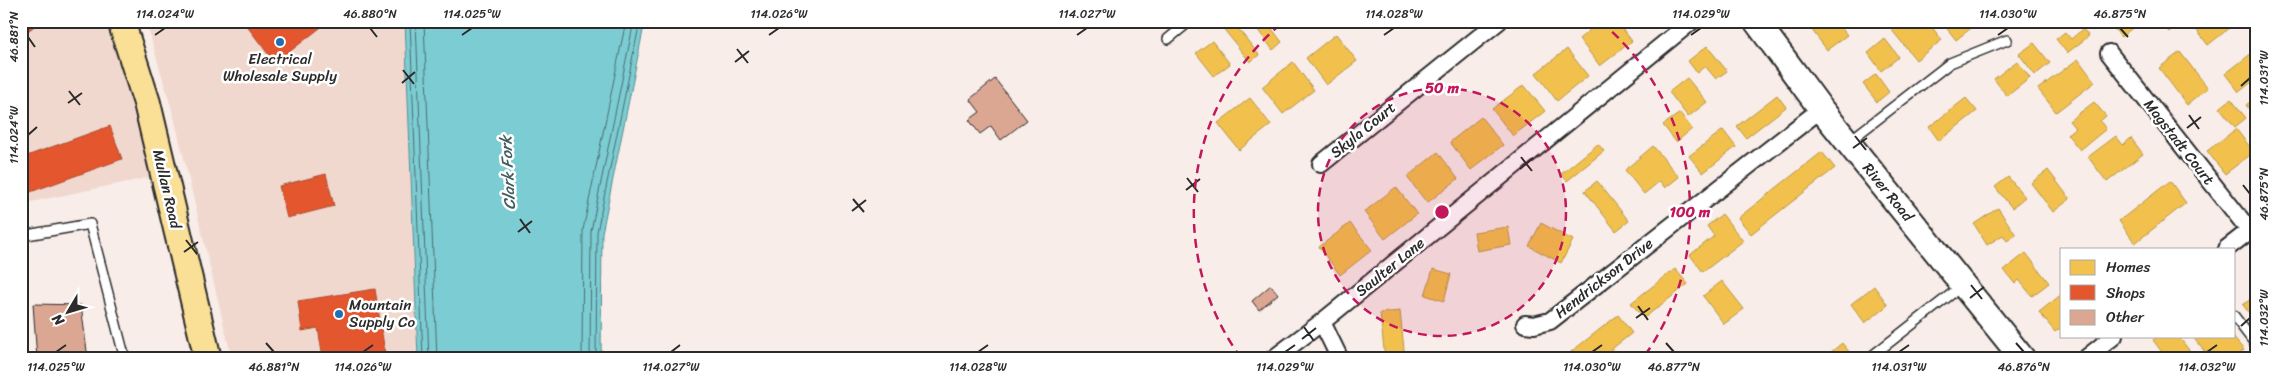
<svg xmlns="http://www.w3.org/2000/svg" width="2278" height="380" font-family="Sriracha,sans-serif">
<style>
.built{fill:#f0d8cf}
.water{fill:#7bcdd3;stroke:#5b8c90}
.homes{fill:#f2c14e;stroke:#b69444}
.shops{fill:#e4572e;stroke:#ac4a2d}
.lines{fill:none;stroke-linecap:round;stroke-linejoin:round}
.shore{stroke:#4b6c6e;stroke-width:1}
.building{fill:#dca792;stroke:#2b2b2b}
.lane-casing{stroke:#2b2b2b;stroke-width:12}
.street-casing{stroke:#2b2b2b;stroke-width:20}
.secondary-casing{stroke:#2b2b2b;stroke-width:28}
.primary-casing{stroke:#2b2b2b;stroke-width:30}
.lane{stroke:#fff;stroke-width:9}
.street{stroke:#fff;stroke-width:16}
.secondary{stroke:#fff;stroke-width:24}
.primary{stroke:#fadf96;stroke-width:26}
.ticks{fill:none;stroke:#2b2b2b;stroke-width:2}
.ring{fill:none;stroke:#c2185b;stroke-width:2.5;stroke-dasharray:9 6}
.poi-dot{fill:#1f6fb2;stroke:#fff;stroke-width:2}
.labels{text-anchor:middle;stroke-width:5;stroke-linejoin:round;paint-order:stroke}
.poi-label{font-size:15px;fill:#2b2b2b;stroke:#fff}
.street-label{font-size:15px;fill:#2b2b2b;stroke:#fff}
.water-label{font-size:16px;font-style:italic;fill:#435c5d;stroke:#fff}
.centre{fill:#c2185b;stroke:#fff;stroke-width:2.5}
.ring-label{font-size:15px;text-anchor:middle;font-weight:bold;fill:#c2185b;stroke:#fff;stroke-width:5;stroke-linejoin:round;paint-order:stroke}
.neatline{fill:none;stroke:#2b2b2b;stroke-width:2}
.ticks-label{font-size:12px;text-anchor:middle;fill:#2b2b2b}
</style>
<rect width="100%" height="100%" fill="#f8ede9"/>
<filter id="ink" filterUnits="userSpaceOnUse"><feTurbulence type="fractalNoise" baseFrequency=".02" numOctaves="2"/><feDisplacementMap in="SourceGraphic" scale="10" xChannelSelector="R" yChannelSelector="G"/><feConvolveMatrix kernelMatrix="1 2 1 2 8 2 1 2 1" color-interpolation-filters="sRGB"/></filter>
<g filter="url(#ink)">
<path class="built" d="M21 21H105L114 43 152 177 21 204Z
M152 21H405L418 359H232L174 117 147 25Z"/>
<path class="water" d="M405 21H645L602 233 601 359H418Z"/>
<path class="homes" d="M1232 21 1259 55 1250 62 1218 22Z
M1251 21H1266L1282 42 1273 50Z
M1601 21H1616L1632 41 1600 66 1579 39Z
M1805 21H1836L1847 35 1827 50Z
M1901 21H1927L1942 40 1916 60 1891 29Z
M1941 21H1980L1956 40Z
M2108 21H2141L2121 37Z
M2160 21H2182L2169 32Z
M2204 21H2238L2208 45 2195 28Z
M2083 29 2089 36 2067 53 2056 39 2065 32 2071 39Z
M1336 34 1357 61 1326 85 1306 58Z
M1885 39 1899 57 1881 71 1868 53Z
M1212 41 1230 64 1214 76 1196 53Z
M2034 43 2050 63 2035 75 2019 54Z
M1707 46 1727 71 1716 79 1705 66 1697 73 1688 61Z
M1567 49 1588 76 1557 101 1536 73Z
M2257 49V78L2239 92 2225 74Z
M2180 52 2208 88 2187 105 2159 68Z
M2078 59 2095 82 2056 112 2038 89Z
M2017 61 2030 78 2007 96 1994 79Z
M1293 62 1314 90 1283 114 1262 87Z
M1876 74 1889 92 1877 102 1863 84Z
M1687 78 1707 102 1688 117 1669 92Z
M1524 85 1545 111 1513 136 1492 109Z
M1777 95 1786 107 1746 138 1737 126Z
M2257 97V119L2246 105Z
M1250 98 1271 125 1239 150 1218 123Z
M1966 98 1977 111 1939 141 1929 127Z
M2231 99 2246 118 2235 127 2220 108Z
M2094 102 2106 116 2100 121 2106 129 2080 150 2067 134 2075 128 2069 121Z
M1680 113 1692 129 1676 142 1663 125Z
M1481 117 1503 145 1471 170 1450 142Z
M2236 129 2254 152 2225 174 2207 151Z
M1723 130 1736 147 1703 173 1689 156Z
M2116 136 2123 145 2131 138 2143 154 2107 182 2088 157Z
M1598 144 1604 151 1567 181 1561 174Z
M1653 146 1679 177 1665 188 1660 181 1644 194 1625 170Z
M1438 152 1458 179 1427 203 1407 177Z
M1822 152 1835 168 1751 234 1738 218Z
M2048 170 2070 199 2053 212 2031 183Z
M2008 177 2025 197 2012 208 1995 187Z
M1597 181 1629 221 1616 231 1585 191Z
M2170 181 2186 203 2135 243 2119 221Z
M1396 187 1417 214 1385 239 1364 212Z
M1998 208 2016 235 2007 241 2003 235 1987 245 1974 224Z
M1722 214 1743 241 1703 272 1690 255 1714 236 1707 226Z
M1350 223 1372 250 1340 275 1319 247Z
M1541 223 1573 240 1561 263 1529 246Z
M1508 227 1511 245 1477 251 1474 232Z
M2026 253 2049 283 2032 296 2019 280 2015 284 2004 270Z
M1433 269 1451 274 1444 301 1425 295Z
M1675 269 1688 284 1644 318 1631 303Z
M1722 281 1744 309 1724 324 1703 296Z
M1874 286 1888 305 1865 323 1851 304Z
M2062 294V327L2055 332 2039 312Z
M2257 294V323L2243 305Z
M1400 311 1405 359H1385L1380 313Z
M1618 315 1632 333 1599 359H1562Z
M2158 336H2178L2196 359H2167L2153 340Z
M2199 336H2232L2244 350 2233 359H2211L2195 340Z
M1842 343 1850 353 1843 359H1826L1825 357Z"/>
<path class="shops" d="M21 21H41L21 36Z
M243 21H329L275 63Z
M110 126 122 159 22 195 21 158Z
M326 174 334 206 287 218 279 186Z
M375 289 386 359H323L318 328 302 331 298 301Z"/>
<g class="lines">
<path class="shore" d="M410 21 423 359
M416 21 429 359
M424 21 437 359
M582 359 583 230 626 21
M590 359 591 231 634 21
M596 359 597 232 640 21"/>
</g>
<path class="building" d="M995 79 1027 120 1001 140 991 126 980 134 969 120 980 112 970 99Z
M1271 285 1278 294 1259 310 1252 301Z
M33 304 81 305 88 359H37Z"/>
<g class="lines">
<g class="lane-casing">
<path id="lane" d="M1168 39 1190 21
M1848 142 1950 63 2007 40
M21 236 90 224 125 359
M2234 316 2257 346
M1868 359 1963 285"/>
</g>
<g class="street-casing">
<path id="street" d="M2109 53 2250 231
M1321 164 1499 21
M2226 249 2257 225
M1322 322 1340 359
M1525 324 1534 325 1550 321 1821 109
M1273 359 1322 322 1692 21
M2085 359 2114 336"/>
</g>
<g class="secondary-casing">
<path id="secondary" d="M1756 21 1821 109 2023 359"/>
</g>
<g class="primary-casing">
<path id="primary" d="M121 21 147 103 208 359"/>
</g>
<use href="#lane" class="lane"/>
<use href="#street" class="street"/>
<use href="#secondary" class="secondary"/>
<use href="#primary" class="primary"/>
</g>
</g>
<path class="ticks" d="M370 28 377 37M2120 28 2128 37M155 35 165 28M462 35 472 28M769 35 779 28M1077 35 1087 28M1384 35 1394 28M1691 35 1701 28M1998 35 2008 28M28 37 35 47M737 49 748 63M735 62 749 51M403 70 414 84M402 83 415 72M2241 86 2250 78M69 91 80 105M68 103 82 93M2189 115 2199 129M2187 128 2201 117M28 135 37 127M1855 136 1866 150M1853 148 1867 138M1521 157 1532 171M1520 169 1533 158M1187 178 1198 192M2243 185 2250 194M1186 190 1200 179M853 199 864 212M852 211 866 200M520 219 530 233M518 232 532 221M186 240 197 254M184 252 198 242M1971 285 1982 299M1970 298 1984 287M1638 306 1648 320M1636 318 1650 308M2241 326 2250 318M1304 327 1314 341M1302 339 1316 328M266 343 274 352M1666 343 1674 352M2016 343 2024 352M56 352 66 345M363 352 373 345M671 352 680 345M978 352 988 345M1285 352 1295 345M1592 352 1602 345M1899 352 1909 345M2207 352 2217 345"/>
<circle cx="1442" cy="212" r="124" fill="#c2185b" fill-opacity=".12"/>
<g class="ring">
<circle cx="1442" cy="212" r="124"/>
<path d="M1241 358A248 248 0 0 1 1283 22M1601 22A248 248 0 0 1 1643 358"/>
</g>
<g class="poi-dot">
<circle cx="280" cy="42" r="5"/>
<circle cx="339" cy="314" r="5"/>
</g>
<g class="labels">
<g class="poi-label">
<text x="280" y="64">Electrical<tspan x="280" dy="17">Wholesale Supply</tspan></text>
<text x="349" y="310" text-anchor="start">Mountain<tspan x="349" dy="17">Supply Co</tspan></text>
</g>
<g class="street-label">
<text transform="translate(1363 130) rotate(-39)" y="5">Skyla Court</text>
<text transform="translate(2179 142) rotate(52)" y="5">Magstadt Court</text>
<text transform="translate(167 189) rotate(77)" y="5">Mullan Road</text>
<text transform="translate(1888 192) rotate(51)" y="5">River Road</text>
<text transform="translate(1390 267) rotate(-39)" y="5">Saulter Lane</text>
<text transform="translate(1604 278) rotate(-38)" y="5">Hendrickson Drive</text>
</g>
<g class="water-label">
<text transform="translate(507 173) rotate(-93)" y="6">Clark Fork</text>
</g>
</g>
<circle cx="1442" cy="212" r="8" class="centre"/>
<g class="ring-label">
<text x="1442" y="93">50 m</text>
<text x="1690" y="217">100 m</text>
</g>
<rect width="2278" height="380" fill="none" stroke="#fff" stroke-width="55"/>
<rect x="2060" y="248" width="175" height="90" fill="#ffffff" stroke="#aaaaaa"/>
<rect x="2070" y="260" width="25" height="15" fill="#f2c14e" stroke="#aaaaaa"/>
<text x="2106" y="272" font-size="15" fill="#2b2b2b">Homes</text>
<rect x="2070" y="285" width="25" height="15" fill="#e4572e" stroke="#aaaaaa"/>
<text x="2106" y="298" font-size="15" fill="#2b2b2b">Shops</text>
<rect x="2070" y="310" width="25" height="15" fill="#dca792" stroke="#aaaaaa"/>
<text x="2106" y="322" font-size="15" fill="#2b2b2b">Other</text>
<g transform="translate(68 312) rotate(232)" stroke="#ffffff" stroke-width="4" paint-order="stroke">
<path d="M0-4L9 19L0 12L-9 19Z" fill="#2b2b2b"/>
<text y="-8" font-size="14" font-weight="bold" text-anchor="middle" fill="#2b2b2b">N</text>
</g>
<rect x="28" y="28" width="2222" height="324" class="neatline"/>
<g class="ticks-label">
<text x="165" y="18">114.024°W</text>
<text x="370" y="18">46.880°N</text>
<text x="472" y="18">114.025°W</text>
<text x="779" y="18">114.026°W</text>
<text x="1087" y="18">114.027°W</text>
<text x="1394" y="18">114.028°W</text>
<text x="1701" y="18">114.029°W</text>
<text x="2008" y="18">114.030°W</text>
<text x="2120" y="18">46.875°N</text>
<text transform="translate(14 37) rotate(-90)" y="4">46.881°N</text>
<text transform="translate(2264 78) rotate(-90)" y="4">114.031°W</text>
<text transform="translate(14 135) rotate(-90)" y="4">114.024°W</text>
<text transform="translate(2264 194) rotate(-90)" y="4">46.875°N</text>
<text transform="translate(2264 318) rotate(-90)" y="4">114.032°W</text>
<text x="56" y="371">114.025°W</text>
<text x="274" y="371">46.881°N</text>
<text x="363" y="371">114.026°W</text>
<text x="671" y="371">114.027°W</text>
<text x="978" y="371">114.028°W</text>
<text x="1285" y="371">114.029°W</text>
<text x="1592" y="371">114.030°W</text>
<text x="1674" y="371">46.877°N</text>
<text x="1899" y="371">114.031°W</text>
<text x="2024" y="371">46.876°N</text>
<text x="2207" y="371">114.032°W</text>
</g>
</svg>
